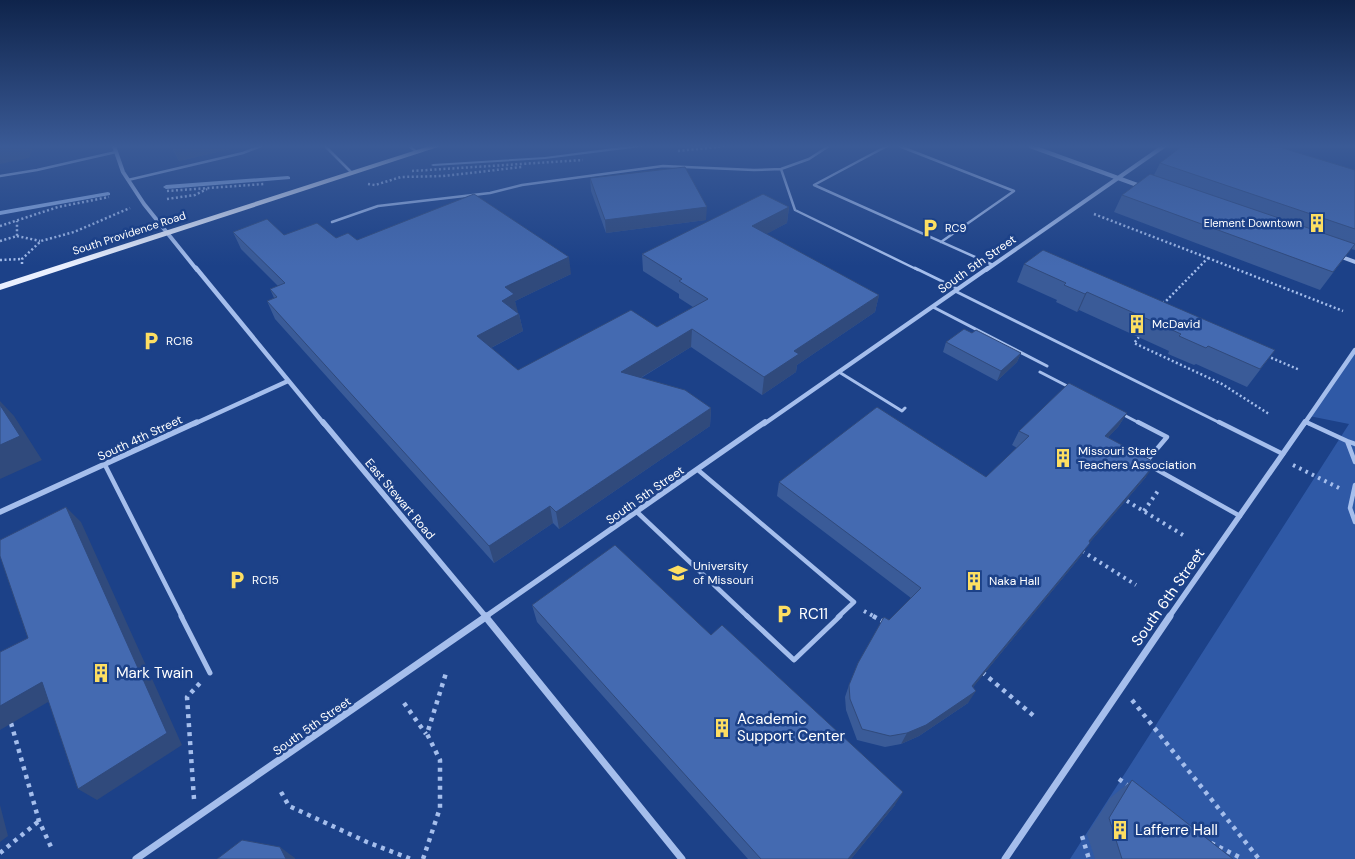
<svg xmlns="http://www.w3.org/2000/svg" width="1355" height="859" font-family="'DM Sans',sans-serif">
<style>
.green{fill:#2f59a6}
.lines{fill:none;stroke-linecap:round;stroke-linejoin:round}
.stream{fill:#98b8ee;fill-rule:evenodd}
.path-far2{stroke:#a5beec;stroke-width:2.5;stroke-dasharray:2 2.5;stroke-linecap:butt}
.path-far1{stroke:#a5beec;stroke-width:4;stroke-dasharray:2.5 4.5;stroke-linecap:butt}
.path{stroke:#a5beec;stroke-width:4.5;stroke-dasharray:4 5;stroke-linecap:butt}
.lane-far3{stroke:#a5beec;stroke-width:2.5}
.lane-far2{stroke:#a5beec;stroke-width:3}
.lane-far1{stroke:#a5beec;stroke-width:4.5}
.lane{stroke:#a5beec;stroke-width:5}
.street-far3{stroke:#a5beec;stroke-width:4}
.street-far2{stroke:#a5beec;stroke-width:4.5}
.street-far1{stroke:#a5beec;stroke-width:5.5}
.street{stroke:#a5beec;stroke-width:7}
.primary{fill:#eaf0ff;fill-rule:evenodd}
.wall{fill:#3a5b98}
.shaded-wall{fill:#304a7c}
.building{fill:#446ab1;stroke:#304a7c}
.labels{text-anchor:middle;stroke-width:5;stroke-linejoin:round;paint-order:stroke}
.far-poi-label{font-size:11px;fill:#fff;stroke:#1c4188;text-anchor:end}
.far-street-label{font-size:11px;fill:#fff;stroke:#1c4188}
.street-label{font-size:12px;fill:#fff;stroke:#1c4188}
.poi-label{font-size:12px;fill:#fff;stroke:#1c4188;text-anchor:start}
.near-street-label{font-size:15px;fill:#fff;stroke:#1c4188}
.near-poi-label{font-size:15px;fill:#fff;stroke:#1c4188;text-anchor:start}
</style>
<rect width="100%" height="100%" fill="#1c4188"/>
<path class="green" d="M1355 350V859H1070L1349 424 1309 416Z"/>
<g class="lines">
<path class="stream" d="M629 146H643L641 147 545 159 433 166 431 165 433 164 545 157Z
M288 176 290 177V179L166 189 163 187 166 185Z
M108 192 110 193V195L0 215V211Z"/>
<path class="path-far2" d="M678 151 725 146
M412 171 583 160
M368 184 375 185 401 177 443 176 522 167
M167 191 264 184
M167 199 195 195 207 189
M1094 214 1208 258 1166 301 1161 303
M0 226 58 207 109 197
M17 236 40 241
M0 241 17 236V221
M1208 258 1343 311
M0 260 22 259
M22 264V259L41 241 74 232 130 208
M1139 337 1134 343 1222 384 1269 414
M1267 356 1300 370"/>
<path class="path-far1" d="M1293 465 1339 488
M1127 501 1183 535
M1144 511 1160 488
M1082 551 1136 585
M864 611 875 617"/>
<path class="path" d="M873 616 884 622
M982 672 1035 717
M1132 700 1259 859
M404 703 426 734
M11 723 39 821 52 849
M1119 779 1130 787
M281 792 289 806 367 842 411 859
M194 799 187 697 200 683
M1082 836 1089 859
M1211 843 1243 859
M0 853 39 821
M423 859 440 808V760L427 734 446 673"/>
<path class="lane-far3" d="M325 146 352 173
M409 146 417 152
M887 146 814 185 993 265
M899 146 1014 191 941 242
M781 169 795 210 918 270
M0 176 37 170 116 152
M128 180 243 153 261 146
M332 222 378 206 490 193 522 185 663 166 754 170 781 169 809 159 829 146"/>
<path class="lane-far2" d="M915 268 958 289
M955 291 1222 424
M933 307 1047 366
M839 372 902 411 905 408
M1040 372 1069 387
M1122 414 1141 424
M1305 422 1309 424"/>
<path class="lane-far1" d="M1138 422 1167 437 1145 463 1240 516
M1219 422 1283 454
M1306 422 1347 441 1355 462
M1347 441 1355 444
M105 465 182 617
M698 470 854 602 838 617
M1355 485 1350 508 1355 522
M637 512 748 617"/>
<path class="lane" d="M181 616 210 673
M747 616 794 660 840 616"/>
<path class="street-far3" d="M114 146 123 172 144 204 197 270
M1030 146 1140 186
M1339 256 1355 262
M986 270 1164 146"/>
<path class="street-far2" d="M196 268 324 424
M194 424 288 381
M764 424 988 268
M1304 424 1355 350"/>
<path class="street-far1" d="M323 422 486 617
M0 512 197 422
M485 617 765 422
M1169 617 1305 422"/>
<path class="street" d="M485 616 682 859
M136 859 487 616
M1005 859 1170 616"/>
<path class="primary" d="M429 146H441L0 290V284Z"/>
</g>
<path class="wall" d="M171 146H233L234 148 179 161Z
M1160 163 1355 170V250L1351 249 1320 290 1114 212 1122 195 1154 175Z
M590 178 706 220 606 233 591 191Z
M789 207 787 223 766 234 879 295 875 312 797 365 796 372 762 395 691 347 641 378 711 408 710 426 559 529 553 523 494 563 275 319 267 301 274 298 270 289 278 286 241 249 233 232 357 240 571 274 515 301 517 312 519 314 523 331 491 348 518 370 657 327 693 307 679 298V294L643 271 642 254Z
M1024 264 1275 350 1247 387 1196 364 1194 365 1168 354 1169 351 1079 310 1077 312 1056 302 1057 300 1017 282Z
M972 333 1021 353 1017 362 997 381 943 352 946 342Z
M1127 413 1118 427 1108 437 1146 477 1090 542 1081 556 973 687 968 703 919 736 901 744 885 747 857 740 846 710 845 697 849 685 889 620 911 598 777 496 779 482 986 477 1017 448 1012 445 1019 431Z
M532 605 711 635 895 805 851 859H748L537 622Z
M1132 780 1233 859H1095L1087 834 1110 798Z"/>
<path class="shaded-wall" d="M0 146H34L29 158 0 164Z
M172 146H233L234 148 179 161Z
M346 146H361L348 150Z
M707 207 706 220 606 233 605 220Z
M789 207 787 223 750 243 752 226Z
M569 257 571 274 515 301 518 312 505 318 502 301 505 287Z
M1087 292 1079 310 1077 312 1085 294Z
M879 295 875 312 797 365 796 372 762 395 764 377 794 351Z
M519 314 523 331 481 353 477 336Z
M692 329 691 347 622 389 621 372Z
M1021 353 1017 362 997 381 1001 371Z
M0 401 14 416 42 460 0 479Z
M711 408 710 426 559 529 556 512Z
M1127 413 1118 427 1097 449 1105 436Z
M1156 463 1146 477 1079 555 1089 541Z
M550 506 553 523 494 563 489 546Z
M66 507 81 522 182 745 97 800 78 789Z
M1090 543 1081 556 965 697 972 686Z
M42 682 60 695 0 730V706Z
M976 691 968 703 919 736 901 744 907 733Z
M903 792 895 805 851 859H848Z
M0 805 8 836 0 842Z
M280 847 295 858V859H286Z"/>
<path class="building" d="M1182 146H1276L1355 170V229L1160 163Z
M685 167 707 207 605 220 590 178Z
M1150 174 1355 244 1333 272 1122 195Z
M474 194 569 257 505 287 514 294 502 301 519 314 477 336 518 370 631 310 657 327 708 299 679 281 682 279 642 254 763 194 789 207 752 226 879 295 794 351 799 354 764 377 692 329 621 372 685 390 711 408 556 512 550 506 489 546 267 301 277 297 270 289 285 283 233 232 267 219 284 235 317 223 336 238 348 233 357 240Z
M1043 250 1275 350 1260 369 1208 346 1206 348 1179 336 1181 334 1087 292 1085 294 1064 285 1066 283 1024 264Z
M964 329 972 333 976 330 1021 353 1001 371 946 342Z
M1069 383 1127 413 1105 436 1156 463 1089 541 1090 543 972 686 976 691 926 725 907 733 890 736 862 729 850 699 849 685 858 663 884 617 889 620 921 588 779 482 877 407 986 477 1029 436 1019 431Z
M0 405 20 436 0 445Z
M66 507 167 733 78 789 42 682 0 706V652L28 638 0 556V540Z
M615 545 711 635 722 625 903 792 848 859H761L532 605Z
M1132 780 1233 859H1122L1109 818Z
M242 840 280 847 286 859H217Z"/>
<linearGradient id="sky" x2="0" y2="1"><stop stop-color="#0f244b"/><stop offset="0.55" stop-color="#3a5a96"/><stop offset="1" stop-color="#3a5a96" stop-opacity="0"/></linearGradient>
<rect width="1355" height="266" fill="url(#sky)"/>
<defs>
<g id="building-bare" transform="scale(1.5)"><path d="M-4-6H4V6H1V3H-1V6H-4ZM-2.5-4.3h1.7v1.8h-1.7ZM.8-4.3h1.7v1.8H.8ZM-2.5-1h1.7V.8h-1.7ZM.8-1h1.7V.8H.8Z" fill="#fdde62" stroke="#1c4188" stroke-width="2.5" paint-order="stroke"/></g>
<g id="parking-bare" transform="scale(1.5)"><path d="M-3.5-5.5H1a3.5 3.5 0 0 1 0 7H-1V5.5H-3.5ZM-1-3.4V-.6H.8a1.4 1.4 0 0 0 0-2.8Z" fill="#fdde62" stroke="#1c4188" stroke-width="2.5" paint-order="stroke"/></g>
<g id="university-bare" transform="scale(1.5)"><path d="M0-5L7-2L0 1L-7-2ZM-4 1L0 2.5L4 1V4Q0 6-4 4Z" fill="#fdde62" stroke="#1c4188" stroke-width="2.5" paint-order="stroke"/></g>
</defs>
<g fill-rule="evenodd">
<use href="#building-bare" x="1317" y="223"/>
<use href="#parking-bare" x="930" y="228"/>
<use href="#building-bare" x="1137" y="324"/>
<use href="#parking-bare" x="151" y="341"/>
<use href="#building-bare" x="1063" y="458"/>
<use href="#university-bare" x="678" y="573"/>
<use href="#parking-bare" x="237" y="580"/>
<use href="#building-bare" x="974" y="581"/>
<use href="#parking-bare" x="784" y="614"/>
<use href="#building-bare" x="101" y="673"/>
<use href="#building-bare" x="722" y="728"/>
<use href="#building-bare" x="1120" y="830"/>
</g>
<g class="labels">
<g class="far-poi-label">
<text x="1302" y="227">Element Downtown</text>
<text x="945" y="232" text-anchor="start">RC9</text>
</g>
<g class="far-street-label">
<text transform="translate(129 233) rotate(-18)" y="4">South Providence Road</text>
</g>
<g class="street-label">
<text transform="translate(977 264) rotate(-35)" y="4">South 5th Street</text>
<text transform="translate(140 438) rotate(-25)" y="4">South 4th Street</text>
<text transform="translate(645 495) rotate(-35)" y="4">South 5th Street</text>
<text transform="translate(400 499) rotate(50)" y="4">East Stewart Road</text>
<text transform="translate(312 726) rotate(-35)" y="4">South 5th Street</text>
</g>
<g class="poi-label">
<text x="1152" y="328">McDavid</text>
<text x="166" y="345">RC16</text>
<text x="1078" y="455">Missouri State<tspan x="1078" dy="14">Teachers Association</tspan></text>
<text x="693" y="570">University<tspan x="693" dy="14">of Missouri</tspan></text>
<text x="252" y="584">RC15</text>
<text x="989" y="585">Naka Hall</text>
</g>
<g class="near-street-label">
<text transform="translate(1168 597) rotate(-55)" y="5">South 6th Street</text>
</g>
<g class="near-poi-label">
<text x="799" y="619">RC11</text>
<text x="116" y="678">Mark Twain</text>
<text x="737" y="724">Academic<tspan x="737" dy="17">Support Center</tspan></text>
<text x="1135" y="835">Lafferre Hall</text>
</g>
</g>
</svg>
